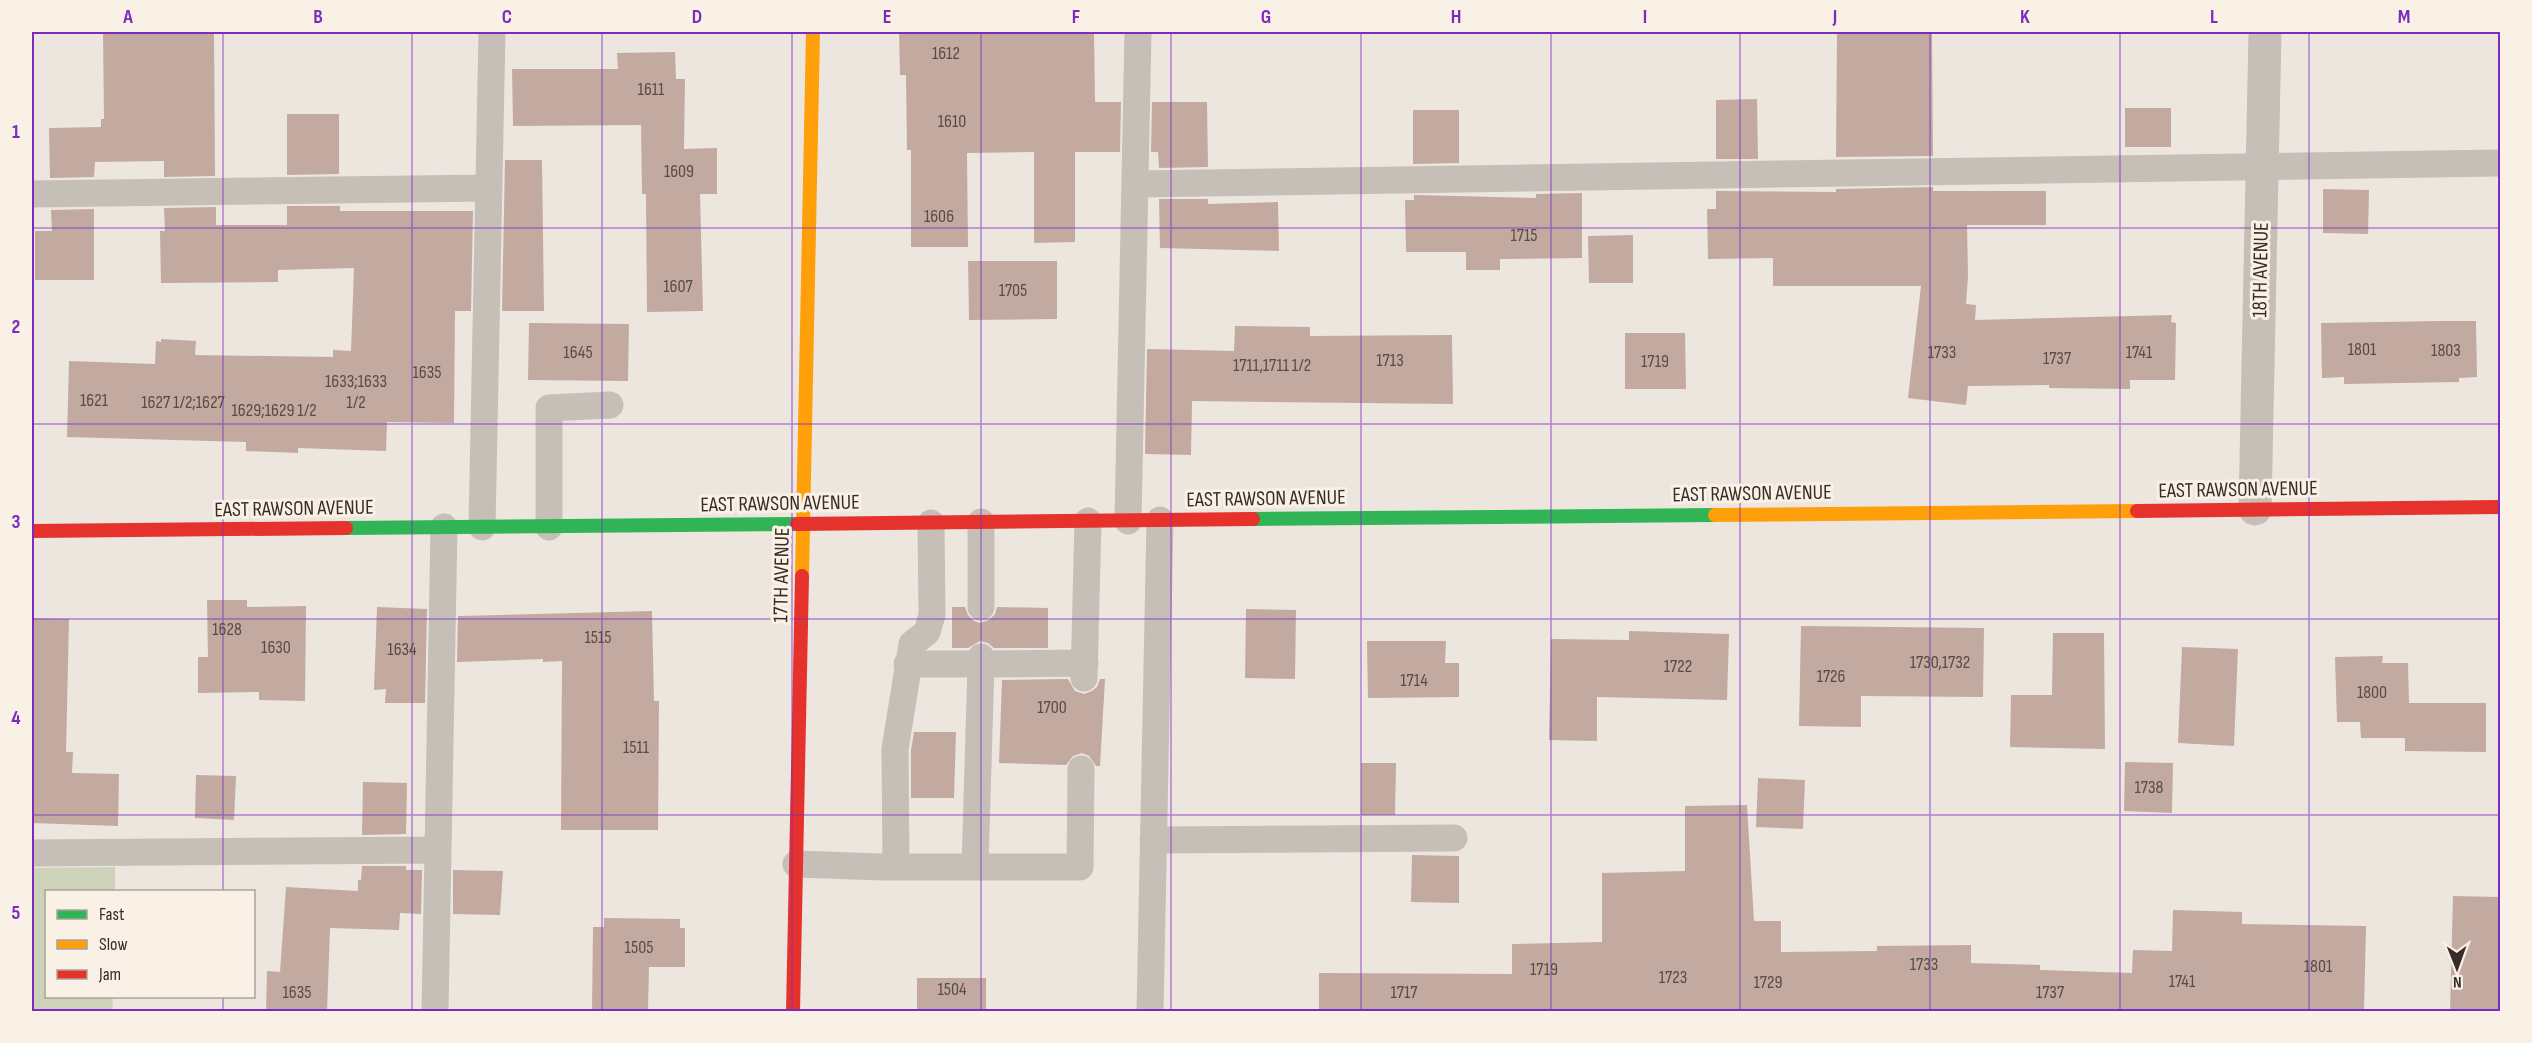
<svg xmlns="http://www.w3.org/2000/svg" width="2532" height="1043" font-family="'Sofia Sans Condensed',sans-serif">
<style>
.green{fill:#ced2b8}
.building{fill:#c2aaa0}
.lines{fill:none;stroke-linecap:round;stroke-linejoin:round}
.lane{stroke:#c6bfb8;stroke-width:27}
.street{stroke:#c6bfb8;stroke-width:33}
.fast{stroke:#30b455;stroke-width:14}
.slow{stroke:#ff9f0a;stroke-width:14}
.jam{stroke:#e5322d;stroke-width:14}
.grid{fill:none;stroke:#7b2cbf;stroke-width:1.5;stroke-opacity:0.55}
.labels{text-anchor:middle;stroke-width:6;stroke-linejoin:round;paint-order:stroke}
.number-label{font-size:18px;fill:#5a4c45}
.street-label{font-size:21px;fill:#372c27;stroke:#faf1e6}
.neatline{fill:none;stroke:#7b2cbf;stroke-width:2}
.grid-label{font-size:20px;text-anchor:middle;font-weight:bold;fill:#7b2cbf}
</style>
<rect width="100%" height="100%" fill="#ede6df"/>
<path class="green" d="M115 867V891L46 892V996L113 997 112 1011H32V868Z"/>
<path class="building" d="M103 32H214L215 176 164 177V161L95 162 94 177 50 178 49 128 101 127V119H104Z
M899 32H1094L1095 102H1121L1120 152H1075V242L1034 243V152L967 153 968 247H911V150H907L906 75H900Z
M1837 32H1932L1933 156 1836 157Z
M675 52 676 79H685L684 149 717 148V194H700L703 311 647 312 646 194H642L641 125 513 126 512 69H618L617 53Z
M1757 99 1758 159H1716V100Z
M1152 102H1207L1208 167 1159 168 1158 152H1151Z
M2125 108H2171V147H2125Z
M1413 110H1459V163L1413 164Z
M287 114H339V174L287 175Z
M505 160H542L544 311H502Z
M1933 187V191H2046V225H1967L1968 277 1966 304 1976 305 1975 320 2172 315 2171 322 2176 323 2175 380H2130V389L2049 388V385L1968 386 1966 405 1908 398 1921 286H1773V258L1708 259 1707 209H1716V191L1836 192V189Z
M2323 189 2369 190 2368 234 2323 233Z
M1582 193V258L1500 259V270H1466V252H1406L1405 200H1414V195L1536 198V194Z
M1159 199H1208V204L1278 202 1279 251 1160 248Z
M287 206H340V211H473L471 311H455L454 423 387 422 386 451 298 448V453L246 451V442L67 437 69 361 155 364 156 341 161 342V339L196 341 195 355 333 357V350L351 351 354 268 278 270V282L161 283 160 231H165L164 208 216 207V225H287Z
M94 209V280H35V231H52L51 210Z
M1633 235V283H1589L1588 236Z
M968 261H1057V319L969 320Z
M2440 321H2476L2477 377 2459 378V382L2344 384V377L2322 378 2321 323Z
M529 323 629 324 628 381 528 380Z
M1235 326 1310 327V336L1452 335 1453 404 1192 401 1191 455 1145 454 1147 349 1234 351Z
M1625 333H1685L1686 389H1625Z
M207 600H247V607L306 606 305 701 259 700V692L198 693V657H208Z
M377 607 427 609 425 703H385L386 689 374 690Z
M952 607H965L968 615 974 621 980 623 989 620 995 614 997 607 1048 608V648H994L988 643 980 641 968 648H952Z
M1246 609 1296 610 1295 679 1245 678Z
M652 611 654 701H659L658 830H561L562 661 543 662V659L457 662 458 616Z
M32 618 69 619 66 752H73L72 773 119 774 118 826 32 823Z
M1801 626 1984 628 1983 697 1861 696V727L1799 726Z
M1629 631 1729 634 1727 700 1597 697V741L1549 740 1551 639 1629 640Z
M2053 633H2104L2105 749 2010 747 2011 695H2052Z
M1367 641H1446L1445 663H1459V697L1368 698Z
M2182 647 2238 649 2234 746 2178 743Z
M2383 656 2382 663H2408L2409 703H2486V752L2405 751V738H2361L2360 722H2337L2335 657Z
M1068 679 1075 691 1084 694 1092 691 1097 687 1100 679H1105L1100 766H1096L1089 756 1082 753 1073 756 1066 765 999 763 1002 680Z
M914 732H956L954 798H911V750Z
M2125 762 2173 763 2172 813 2124 811Z
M1361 763H1396L1395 815H1361Z
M196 775 236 776 234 820 195 818Z
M1758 778 1805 780 1803 829 1756 827Z
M363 782 407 783 406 834 362 835Z
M1747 805 1754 921H1781V952L1877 951V946L1971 945V963L2040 965V970L2132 973 2133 950 2172 951 2173 910 2242 912V924L2366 926 2364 1011H1319V973L1512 974V944L1602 942V873L1685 871V806Z
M1412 855 1459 856V903L1411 902Z
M362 866H406V870H422L421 914 400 913 399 930 330 928 327 1011H266L267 971 280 972 286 887 358 891V880H361Z
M453 870 503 871 500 915 453 914Z
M2453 896 2500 897V1011H2450Z
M604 918 680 919V928H685V967H649L648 1011H592L593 927H604Z
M917 978H986V1011H917Z"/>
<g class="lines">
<path class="lane" d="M1135 184 2500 163
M32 194 489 188
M1128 521 1138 32
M981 522V607
M482 527 492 32
M549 527V408L610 405
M907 664H981V657
M1084 678 1088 521
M1153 840 1454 838
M32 853 438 850
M796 864 882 867H1080L1081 769
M896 867 895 749 912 644 927 632 932 615 931 523
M975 867 981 664 1085 663
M435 1012 444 527
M1150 1012 1160 520"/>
<path class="street" d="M2255 509 2265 32"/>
<path class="fast" d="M1253 519 1715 515
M346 528 797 524"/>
<path class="slow" d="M1715 515 2137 511
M802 576 813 32"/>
<path class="jam" d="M2137 511 2500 507
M797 524 1253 519
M32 531 346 528
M793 1012 802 576"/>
</g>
<path class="grid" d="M223 32V892M412 32V1012M602 32V1012M792 32V1012M981 32V1012M1171 32V1012M1361 32V1012M1551 32V1012M1740 32V1012M1930 32V1012M2120 32V1012M2309 32V1012M32 228H2500M32 424H2500M32 619H2500M32 815H2500M223 996V1012"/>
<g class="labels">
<g class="number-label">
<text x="946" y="59">1612</text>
<text x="651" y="95">1611</text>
<text x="952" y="127">1610</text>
<text x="679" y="177">1609</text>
<text x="939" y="222">1606</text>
<text x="1524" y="241">1715</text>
<text x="678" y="292">1607</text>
<text x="1013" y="296">1705</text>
<text x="2362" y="355">1801</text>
<text x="2446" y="356">1803</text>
<text x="578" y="358">1645</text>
<text x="1942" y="358">1733</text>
<text x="2139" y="358">1741</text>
<text x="2057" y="364">1737</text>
<text x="1390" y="366">1713</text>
<text x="1655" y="367">1719</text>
<text x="1272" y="371">1711,1711 1/2</text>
<text x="427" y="378">1635</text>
<text x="356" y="387">1633;1633<tspan x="356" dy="21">1/2</tspan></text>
<text x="94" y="406">1621</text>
<text x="183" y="408">1627 1/2;1627</text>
<text x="274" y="416">1629;1629 1/2</text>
<text x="227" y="635">1628</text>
<text x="598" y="643">1515</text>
<text x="276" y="653">1630</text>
<text x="402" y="655">1634</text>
<text x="1940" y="668">1730,1732</text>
<text x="1678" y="672">1722</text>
<text x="1831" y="682">1726</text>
<text x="1414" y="686">1714</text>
<text x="2372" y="698">1800</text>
<text x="1052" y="713">1700</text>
<text x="636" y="753">1511</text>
<text x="2149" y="793">1738</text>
<text x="639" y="953">1505</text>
<text x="1924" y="970">1733</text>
<text x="2318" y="972">1801</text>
<text x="1544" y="975">1719</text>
<text x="1673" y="983">1723</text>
<text x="2182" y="987">1741</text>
<text x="1768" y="988">1729</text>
<text x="952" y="995">1504</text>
<text x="297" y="998">1635</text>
<text x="1404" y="998">1717</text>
<text x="2050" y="998">1737</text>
</g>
<g class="street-label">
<text transform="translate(2260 270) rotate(-89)" y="7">18TH AVENUE</text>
<text transform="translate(2238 489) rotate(-1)" y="7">EAST RAWSON AVENUE</text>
<text transform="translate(1752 493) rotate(-1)" y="7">EAST RAWSON AVENUE</text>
<text transform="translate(1266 498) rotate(-1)" y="7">EAST RAWSON AVENUE</text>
<text transform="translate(780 503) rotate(-1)" y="7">EAST RAWSON AVENUE</text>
<text transform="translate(294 508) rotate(-1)" y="7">EAST RAWSON AVENUE</text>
<text transform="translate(781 575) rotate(-89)" y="7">17TH AVENUE</text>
</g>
</g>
<rect width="2532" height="1043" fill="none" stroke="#faf1e6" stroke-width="66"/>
<rect x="45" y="890" width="210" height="108" fill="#faf1e6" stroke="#aca29a" stroke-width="1.5"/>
<rect x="57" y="910" width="30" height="9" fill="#30b455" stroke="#aca29a" stroke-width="1.5"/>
<text x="99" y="920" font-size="18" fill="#372c27">Fast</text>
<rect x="57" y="940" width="30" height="9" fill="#ff9f0a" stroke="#aca29a" stroke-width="1.5"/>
<text x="99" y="950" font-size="18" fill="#372c27">Slow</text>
<rect x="57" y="970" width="30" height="9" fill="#e5322d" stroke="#aca29a" stroke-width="1.5"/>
<text x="99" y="980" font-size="18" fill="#372c27">Jam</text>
<g transform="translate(2457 968) rotate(179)" stroke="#faf1e6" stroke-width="4.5" paint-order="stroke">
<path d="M0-4.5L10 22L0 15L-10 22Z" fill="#372c27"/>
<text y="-9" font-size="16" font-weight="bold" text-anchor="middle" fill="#372c27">N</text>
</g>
<rect x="33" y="33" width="2466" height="977" class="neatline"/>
<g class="grid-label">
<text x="128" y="23">A</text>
<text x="318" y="23">B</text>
<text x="507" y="23">C</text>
<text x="697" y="23">D</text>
<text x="887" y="23">E</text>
<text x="1076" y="23">F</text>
<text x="1266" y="23">G</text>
<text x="1456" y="23">H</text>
<text x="1645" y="23">I</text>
<text x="1835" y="23">J</text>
<text x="2025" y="23">K</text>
<text x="2214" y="23">L</text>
<text x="2404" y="23">M</text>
<text x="16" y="138">1</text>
<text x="16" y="333">2</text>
<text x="16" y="528">3</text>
<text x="16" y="724">4</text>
<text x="16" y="919">5</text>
</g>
</svg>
